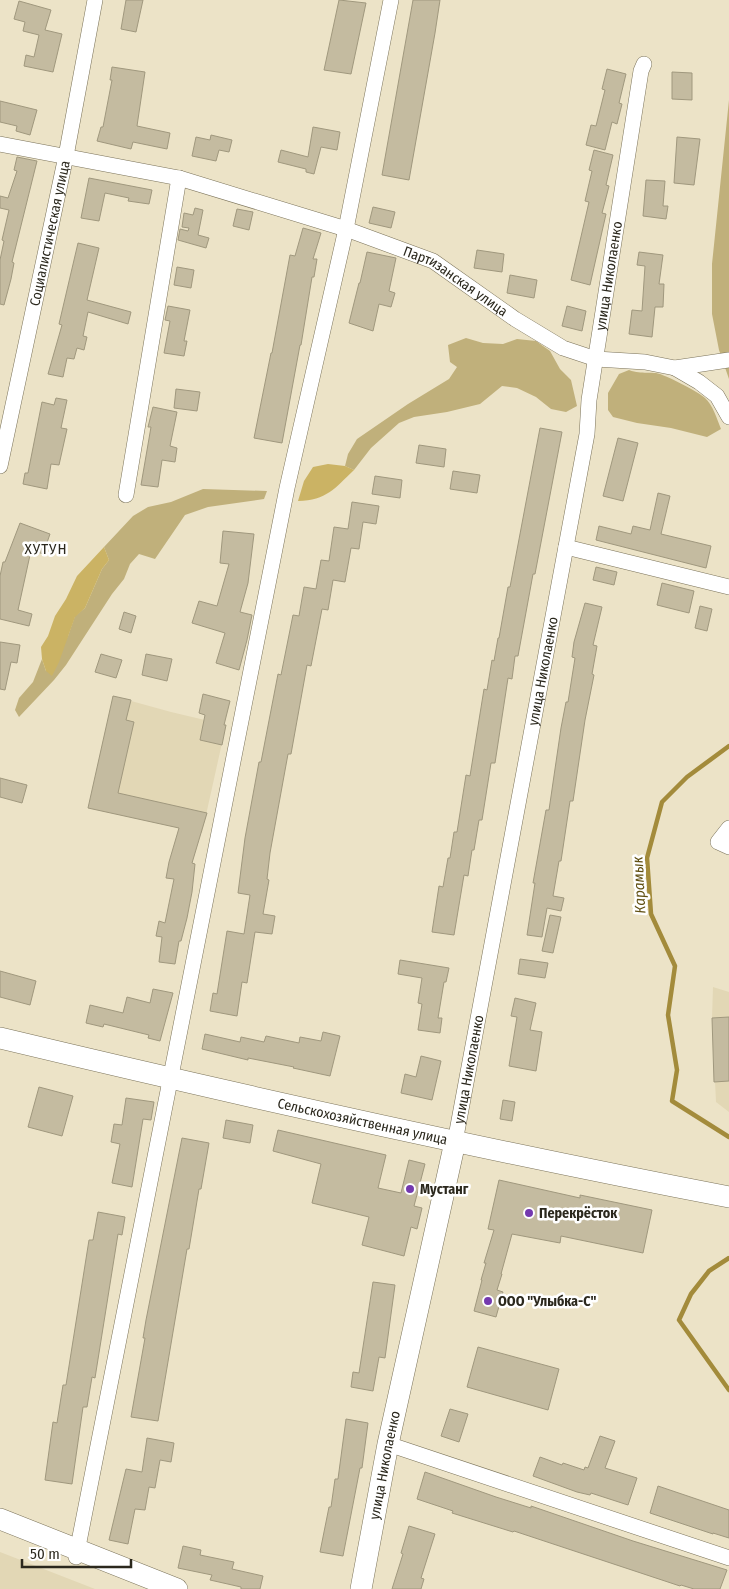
<svg xmlns="http://www.w3.org/2000/svg" width="729" height="1589" font-family="'Fira Sans Condensed',sans-serif">
<style>
.built{fill:#e2d7b5}
.green{fill:#c0b07b}
.forest{fill:#cbb364}
.lines{fill:none;stroke-linecap:round;stroke-linejoin:round}
.stream{stroke:#a38b3b;stroke-width:4.5}
.building{fill:#c4bba0;stroke:#a0987e}
.street-casing{stroke:#7b735a;stroke-width:16}
.secondary-casing{stroke:#7b735a;stroke-width:22}
.street{stroke:#fff;stroke-width:15}
.secondary{stroke:#fff;stroke-width:21}
.poi-dot{fill:#7439af;stroke:#fff;stroke-width:2}
.labels{text-anchor:middle;stroke-width:5;stroke-linejoin:round;paint-order:stroke}
.street-label{font-size:14px;fill:#2b281d;stroke:#fff}
.poi-label{font-size:14px;font-weight:bold;fill:#2b281d;stroke:#fff;text-anchor:start}
.neighbourhood-label{font-size:15px;letter-spacing:1px;fill:#2b281d;stroke:#fff}
.water-label{font-size:15px;font-style:italic;fill:#615013;stroke:#fff}
</style>
<rect width="100%" height="100%" fill="#ece3c7"/>
<path class="built" d="M113 696 171 712 226 725 202 833 88 808Z
M713 987 729 992V1112L716 1102 712 1018Z
M0 1552 95 1589H0Z"/>
<path class="green" d="M729 100V379L719 350 712 314V264Z
M466 338 483 343 503 344 517 339 536 341 550 351 560 369 571 380 577 406 566 412 551 409 536 397 517 388 502 386 480 404 447 412 414 417 399 423 371 448 354 470 345 466 348 454 357 439 408 404 449 379 457 367 450 362 448 345Z
M629 370C640 374 645 372 656 373 664 374 699 392 705 398 713 405 717 419 721 429L707 437 671 428 637 423 613 417 608 410V393L619 374Z
M203 489 267 491 264 499 208 507 185 515 155 559 139 554 130 564 124 579 112 594 66 665 54 680 19 717 15 710 19 698 33 682 42 659 46 671 68 636 75 616 85 608 102 569 109 560 104 547 133 516 148 507 171 502Z"/>
<path class="forest" d="M328 464 345 466 354 470C334 489 327 500 298 501L304 481 313 467Z
M104 547 109 560 102 569 85 608 75 617 59 662 52 676 46 671 42 659 41 647 48 636 55 616 66 599 77 576Z"/>
<g class="lines">
<path class="stream" d="M729 746 687 777 662 802 647 858 651 914 675 966 668 1015 677 1070 672 1101 729 1137
M729 1258 709 1271 691 1294 679 1320 729 1390"/>
</g>
<path class="building" d="M126 0H143L136 32 121 29Z
M339 0 366 3 351 74 324 70Z
M413 0H440L435 33 409 180 382 175Z
M19 1 51 10 45 30 62 34 53 72 24 66 26 55 34 57 39 35 23 31 25 22 14 19Z
M112 67 145 72 137 126 170 133 167 149 133 142 131 149 97 141 101 127H103L112 80H110Z
M607 69 626 74 619 103 622 104 617 124 612 122 605 150 586 145 591 125 596 126 605 90 602 89Z
M672 72 692 73V100L672 99Z
M0 101 37 110 30 135 16 131 17 126 0 122Z
M313 127 340 132 337 150 321 147 314 174 306 172V169L278 162 281 150 308 157Z
M211 135 232 140 229 152 219 150 216 161 192 156 196 137 210 140Z
M677 137 700 139 694 185 674 183Z
M594 150 613 155 606 185 609 186 602 213 606 214 590 285 571 280 589 202 585 201 592 171 589 170Z
M17 157 37 161 12 262 14 263 11 279 4 305 0 304V260L4 241 2 240 9 210 0 208V196L8 198 17 171 14 170Z
M89 178 152 190 149 204 128 201 129 198 105 193 99 221 81 218Z
M646 180 665 181 663 206H668L666 219 643 216Z
M373 207 395 212 391 228 369 223Z
M195 208 203 210 198 235 209 238 206 248 178 240 180 229 188 231 189 228 182 227 184 213 193 215Z
M237 209 253 212 249 230 233 226Z
M303 228 321 233 313 259H317L314 277H312L301 345H300L282 443 254 438 271 353H272L290 255 295 256Z
M78 243 99 248 87 300 131 312 128 324 88 312 83 336 87 337 84 350 77 348 74 359 67 358 63 377 48 374 62 325 59 324Z
M477 250 504 254 502 272 474 268Z
M367 252 396 258 389 291 395 293 391 307 379 304 373 331 349 323 359 283H360Z
M639 252 663 255 659 284H664L663 307H655L652 337 629 334 632 310 642 311 645 266 637 265Z
M177 267 194 270 191 288 174 285Z
M510 275 537 280 534 298 507 293Z
M168 306 190 310 184 341H187L184 356 164 353 170 321 165 320Z
M567 306 586 311 582 331 562 326Z
M176 389 200 392 197 411 174 408Z
M56 398 67 400 61 428 67 429 59 465 51 464 47 489 23 484 25 473H28L42 402 54 405Z
M153 407 177 412 170 446 177 448 175 462 162 460 158 487 141 485 151 427H148Z
M540 428 562 432 535 574H533L518 656H515L512 679 508 678 495 763H491L482 820H479L474 850H472L468 876 464 875 454 935 432 932 439 886 443 887 448 858H450L454 832H457L466 775 470 776 484 689 487 690 492 660 494 661 498 638H499L508 587H510Z
M618 438 638 443 623 501 603 496Z
M419 445 446 449 444 467 416 463Z
M453 471 480 475 477 493 450 489Z
M375 476 402 480 400 498 372 494Z
M658 493 670 496 661 534 711 546 706 568 596 540 599 526 631 534 633 526 650 530Z
M352 502 379 506 376 524 363 522 359 549 351 548 345 582 333 580 328 610 322 609 311 666 307 665 291 754H288L270 853 267 879 269 880 263 914 275 916 272 934 255 932 247 983 242 982 237 1016 210 1011 213 993 217 994 227 931 244 934 250 895 238 893 245 838 259 762H261L278 674 281 675 293 615 299 616 304 587 316 589 321 560 329 561 334 527 348 529Z
M20 523 50 534 43 554 35 551 33 556 30 555 18 610 32 614 29 626 0 619V576L3 562H5Z
M223 531 254 534 248 583 240 612 252 615 247 640 239 670 216 663 225 633 192 623 199 601 217 606 229 564 220 563Z
M596 567 617 572 614 585 593 580Z
M662 583 694 591 689 613 657 605Z
M585 603 602 607 593 645 597 646 592 674 594 675 585 720 573 801H570L561 861H559L553 896 564 898 561 911 547 908 542 937 527 935 535 883H533L546 810H549L561 728 566 702H568L575 658 572 657 574 642Z
M700 606 712 609 707 631 695 628Z
M124 612 136 616 131 633 119 629Z
M0 642 20 645 17 663 11 662 5 690 0 689Z
M101 654 122 660 116 678 95 672Z
M146 654 172 659 167 681 142 675Z
M203 694 230 701 224 725H226L222 745 200 740 205 715 199 713Z
M113 696 131 700 126 720 134 722 118 793 207 813 192 863 195 864 192 892 187 918 181 941H179L175 964 159 962 162 937 156 936 159 921 165 923 174 879 166 878 169 862 179 828 88 808Z
M0 778 27 785 22 803 0 797Z
M550 915 561 917 553 953 542 951Z
M520 959 548 963 545 978 518 974Z
M400 960 449 968 446 982H444L438 1018H442L440 1033 418 1030 422 1004 418 1003 422 978 398 974Z
M0 971 36 981 30 1005 0 997Z
M153 989 173 993 160 1041 148 1038 149 1035 104 1024 103 1027 86 1023 90 1005 123 1013 127 997 150 1003Z
M515 998 536 1003 530 1030 542 1032 536 1071 509 1066 517 1017 511 1016Z
M729 1017V1081L714 1082 712 1018Z
M323 1032 340 1036 330 1076 293 1068 294 1067 248 1058V1060L202 1049 205 1034 240 1042 241 1037 264 1042 266 1036 299 1043 300 1037 321 1041Z
M421 1056 441 1061 432 1100 401 1093 405 1074 416 1077Z
M39 1087 73 1096 62 1136 28 1127Z
M126 1098 154 1102 151 1120 143 1119 132 1187 112 1183 120 1144 111 1142 114 1124 122 1125Z
M503 1100 515 1102 512 1121 500 1119Z
M226 1120 253 1125 250 1143 223 1138Z
M278 1130 386 1155 378 1188 401 1193 409 1160 425 1164 414 1206 422 1208 417 1229 411 1227 404 1256 362 1245 369 1217 312 1203 321 1164 273 1151Z
M182 1138 209 1143 201 1189H199L189 1249H187L158 1421 131 1417 145 1338H143L146 1320Z
M499 1180 580 1198V1195L652 1210 643 1253 561 1236 560 1243 512 1234 501 1274H502L497 1290 503 1292 496 1317 474 1311 482 1280H481L486 1263H484L494 1230 488 1229Z
M98 1212 125 1217 122 1235 118 1234 95 1378 92 1377 87 1407H83L72 1484 45 1480 53 1422 57 1423 63 1385H66L89 1240H93Z
M373 1282 395 1285 385 1358 379 1357 373 1391 351 1387 353 1372 359 1373Z
M478 1347 559 1369 548 1410 467 1387Z
M450 1409 468 1414 459 1442 441 1436Z
M346 1419 368 1423 362 1468H360L343 1556 320 1552 329 1507H331L335 1479H338Z
M600 1436 615 1441 605 1468 637 1478 628 1505 591 1493 590 1495 577 1492 533 1476 540 1457 562 1465 563 1463 584 1470 585 1467 588 1468Z
M147 1438 174 1443 171 1462 160 1460 155 1488 149 1487 145 1510 135 1509 128 1544 109 1540 126 1469 142 1472Z
M425 1472 496 1497 531 1508V1506L633 1541 727 1570 720 1589H694L681 1585 680 1586 514 1531 513 1532 452 1513 453 1511 417 1499Z
M658 1486 729 1510V1538L713 1533V1534L650 1513Z
M409 1526 435 1534 421 1578 424 1579 421 1589H392L403 1554 401 1553Z
M183 1546 201 1550 200 1555 234 1562 232 1569 263 1576 260 1589H241V1587L210 1580 212 1575 178 1568Z"/>
<g class="lines">
<g class="street-casing">
<g id="street">
<path id="s1" d="M0 144 179 178 346 229 433 261 515 319 563 348 596 359 645 362 675 368 729 360"/>
<path d="M675 368 699 382 717 396 729 417"/>
<path id="s2" d="M0 466 66 156 95 0"/>
<path d="M126 495 179 178"/>
<path d="M566 547 729 587"/>
<path d="M729 828 718 842 729 847"/>
<path id="s3" d="M455 1142 587 434 589 400 641 71 644 64"/>
<path d="M388 1444 729 1558"/>
<path d="M76 1557 287 488 346 229 391 0"/>
</g>
</g>
<g class="secondary-casing">
<g id="secondary">
<path id="s4" d="M0 1038C242 1096 485 1150 729 1197"/>
<path d="M0 1519 177 1589"/>
<path id="s5" d="M361 1589 388 1444 455 1142"/>
</g>
</g>
<use href="#street" class="street"/>
<use href="#secondary" class="secondary"/>
</g>
<g class="poi-dot">
<circle cx="410" cy="1189" r="5"/>
<circle cx="529" cy="1213" r="5"/>
<circle cx="488" cy="1301" r="5"/>
</g>
<g class="labels">
<g class="street-label">
<text dy="5" stroke="none"><textPath href="#s2" startOffset="238">Социалистическая улица</textPath></text>
<text dy="5" stroke="none"><textPath href="#s3" startOffset="880">улица Николаенко</textPath></text>
<text dy="5" stroke="none"><textPath href="#s1" startOffset="479">Партизанская улица</textPath></text>
<text dy="5" stroke="none"><textPath href="#s3" startOffset="479">улица Николаенко</textPath></text>
<text dy="5" stroke="none"><textPath href="#s3" startOffset="74">улица Николаенко</textPath></text>
<text dy="5" stroke="none"><textPath href="#s4" startOffset="372">Сельскохозяйственная улица</textPath></text>
<text dy="5" stroke="none"><textPath href="#s5" startOffset="126">улица Николаенко</textPath></text>
</g>
<g class="poi-label">
<text x="420" y="1194">Мустанг</text>
<text x="539" y="1218">Перекрёсток</text>
<text x="498" y="1306">ООО "Улыбка-С"</text>
</g>
<g class="neighbourhood-label">
<text x="46" y="554">ХУТУН</text>
</g>
<g class="water-label">
<text transform="translate(639 885) rotate(-93)" y="5">Карамык</text>
</g>
</g>
<path d="M22 1559v8h109v-8" fill="none" stroke="#2b281d" stroke-width="2.5"/>
<text x="30" y="1559" font-size="15" fill="#2b281d" stroke="#ffffff" stroke-width="4" paint-order="stroke">50 m</text>
</svg>
